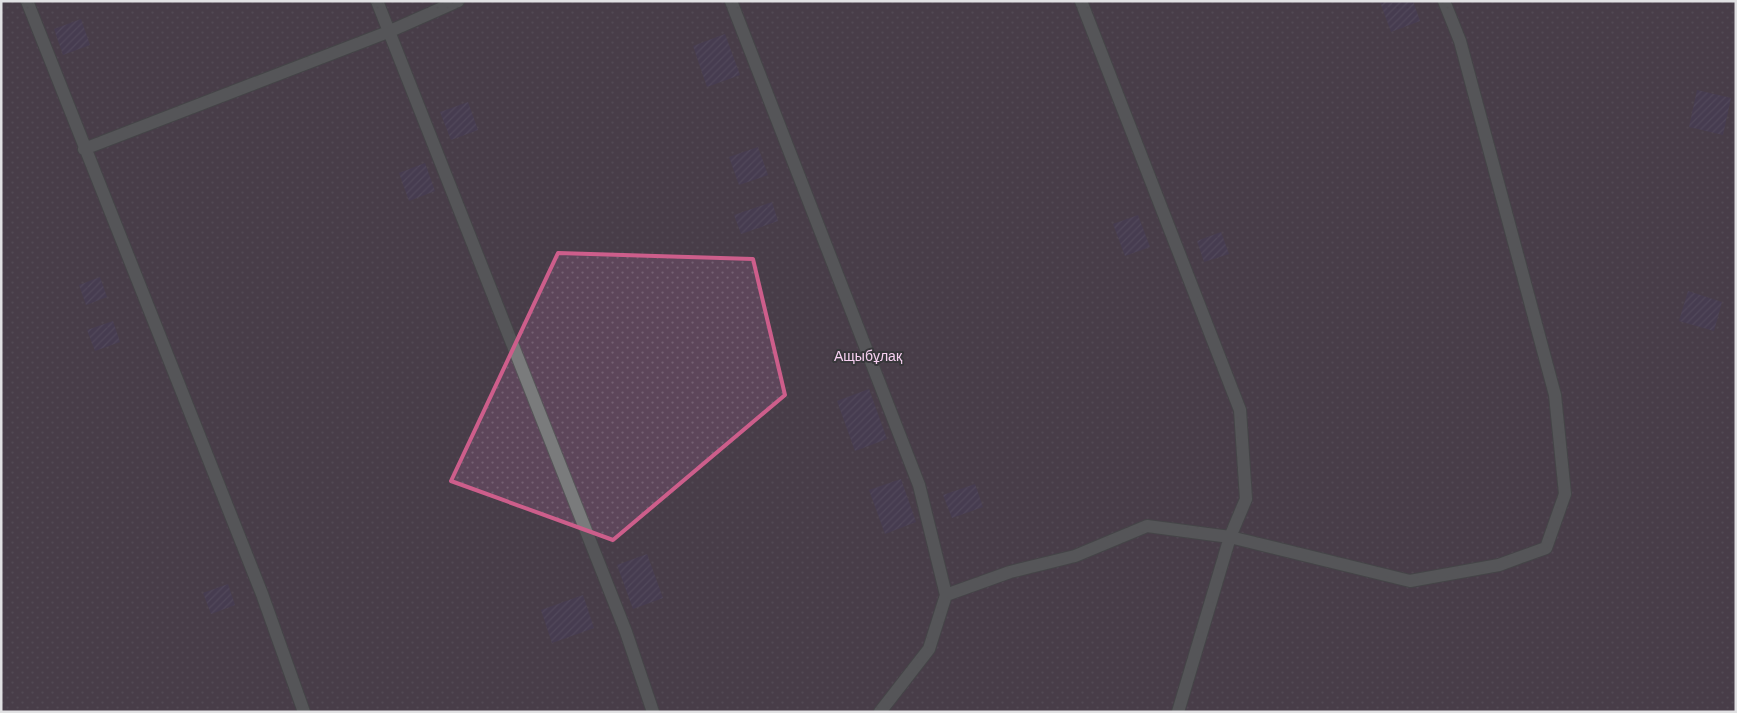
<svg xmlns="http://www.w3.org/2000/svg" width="1737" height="713" font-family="Signika,sans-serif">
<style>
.park{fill:url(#park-dots)}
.building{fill:url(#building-hatch)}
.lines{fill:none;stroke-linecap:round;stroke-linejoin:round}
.minor-casing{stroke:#565658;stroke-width:14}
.minor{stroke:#7a7b7c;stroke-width:12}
.marked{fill:none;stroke:#cd5e8b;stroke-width:4;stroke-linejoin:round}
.labels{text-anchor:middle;stroke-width:4;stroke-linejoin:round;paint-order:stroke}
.park-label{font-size:14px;fill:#f8d1f2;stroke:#37373a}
</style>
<defs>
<pattern id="park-dots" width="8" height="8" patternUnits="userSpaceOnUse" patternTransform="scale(1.25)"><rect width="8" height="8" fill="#5d465a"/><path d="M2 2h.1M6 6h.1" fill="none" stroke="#746072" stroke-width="1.8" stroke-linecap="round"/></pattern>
<pattern id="building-hatch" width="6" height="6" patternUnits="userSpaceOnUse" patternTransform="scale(1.25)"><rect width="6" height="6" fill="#5a436c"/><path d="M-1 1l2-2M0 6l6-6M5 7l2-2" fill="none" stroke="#715e81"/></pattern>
</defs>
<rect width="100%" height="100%" fill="#37373a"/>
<path class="park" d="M1 1H1736V712H1Z"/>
<path class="building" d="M1383 1H1413L1420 21 1391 32 1380 2Z
M81 19 90 45 63 55 54 29Z
M725 34 740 75 707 87 693 46Z
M1697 90 1731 98 1723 135 1689 127Z
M468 102 478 130 451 140 440 112Z
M758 147 768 175 739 185 729 157Z
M425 163 435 191 409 201 399 173Z
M772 202 778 221 741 234 734 215Z
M1138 215 1150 247 1125 256 1113 224Z
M1221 232 1229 254 1204 262 1197 241Z
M100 277 107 297 86 305 79 285Z
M1688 291 1722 302 1714 331 1679 321Z
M113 321 120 342 95 351 87 330Z
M869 389 887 439 855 451 837 401Z
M901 479 916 522 885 534 869 490Z
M975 484 983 507 952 518 943 495Z
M647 554 663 598 633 609 617 565Z
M228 584 235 605 211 614 203 593Z
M583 595 594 628 552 643 541 610Z"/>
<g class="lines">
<g class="minor-casing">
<path id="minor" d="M27 1 262 594 304 712
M377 1 626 632 653 712
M731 1 919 485 946 595 929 649 880 712
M1081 1 1240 410 1246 499 1230 537 1178 712
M84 149 388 32 458 1
M946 595 1010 572 1075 556 1147 526 1230 537 1410 581 1499 565 1546 548 1565 494 1555 395 1460 41 1444 1"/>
</g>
<use href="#minor" class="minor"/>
</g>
<path d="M0 0H1737V713H0ZM558 253 753 259 785 395 613 540 451 481Z" fill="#37373a" fill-opacity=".55" fill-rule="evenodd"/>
<path class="marked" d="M558 253 753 259 785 395 613 540 451 481Z"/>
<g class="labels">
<g class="park-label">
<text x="868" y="361">Ащыбұлақ</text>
</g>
</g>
<rect width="1737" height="713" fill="none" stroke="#e1e1e3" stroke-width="5"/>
</svg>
